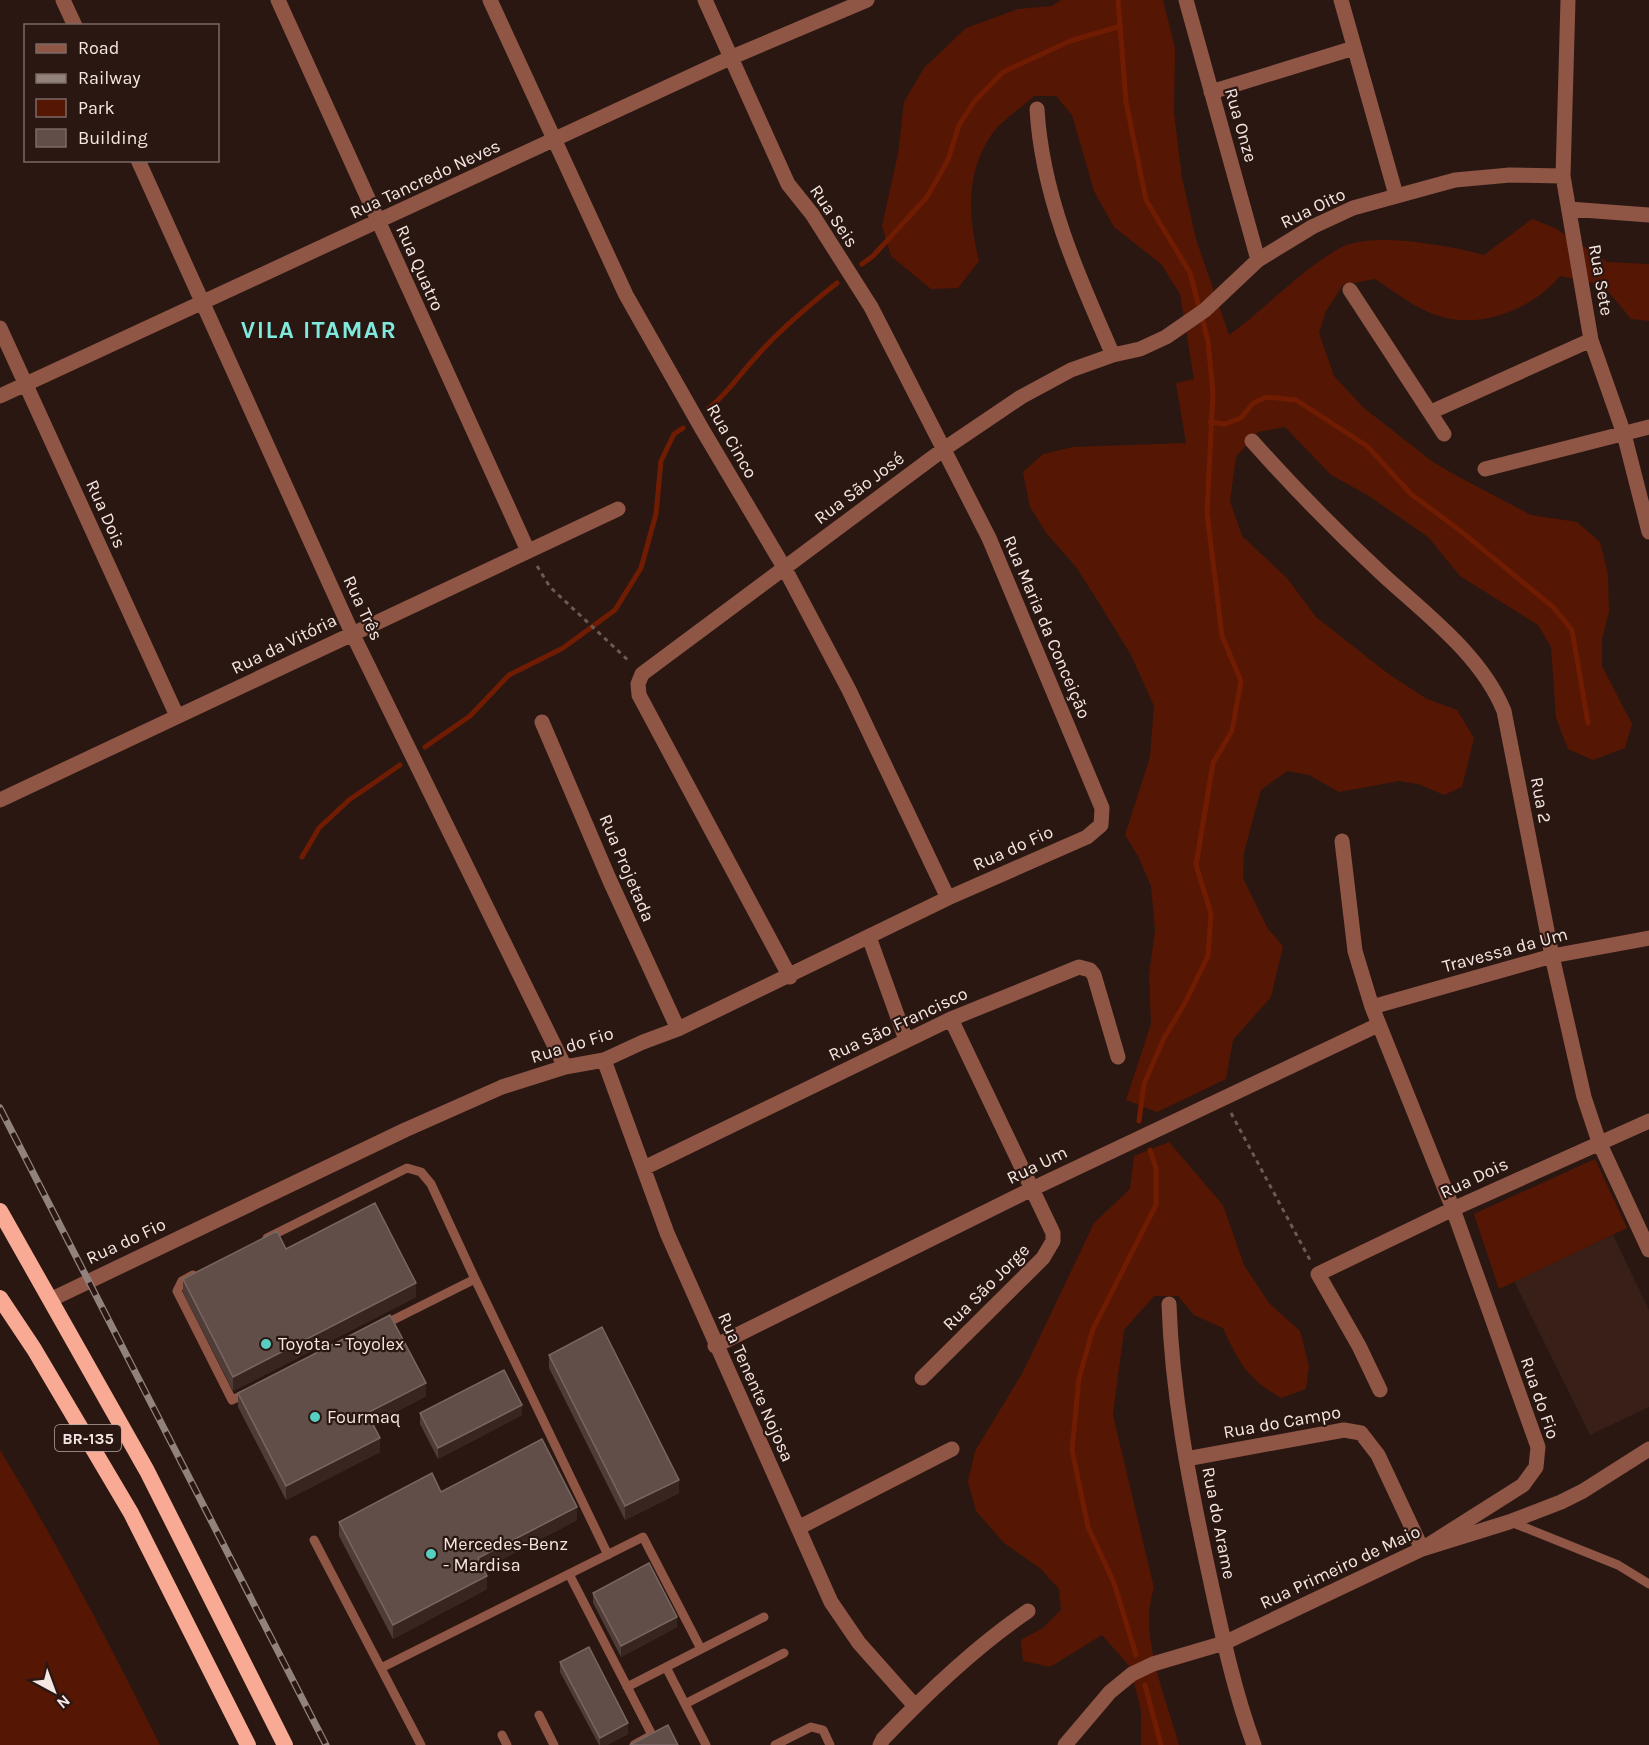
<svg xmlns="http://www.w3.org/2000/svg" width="1649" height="1745" font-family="Karla,sans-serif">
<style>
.built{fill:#381f18}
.green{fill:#561604}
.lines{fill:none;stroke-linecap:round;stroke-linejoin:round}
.stream{stroke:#6f1c02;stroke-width:5}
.path{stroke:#6a5955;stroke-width:3;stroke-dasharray:4.5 4.5;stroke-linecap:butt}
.service{stroke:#8f5545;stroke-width:9}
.minor{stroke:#8f5545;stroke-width:15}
.trunk{stroke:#f8aa94;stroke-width:16}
.rail-casing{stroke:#92827e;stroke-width:7}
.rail{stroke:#2a1712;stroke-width:4.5;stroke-dasharray:14;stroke-linecap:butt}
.wall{fill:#4f3c36}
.shaded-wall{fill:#392520}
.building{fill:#614e49;stroke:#786661;stroke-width:1.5}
.poi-dot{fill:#57cec2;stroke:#2a1712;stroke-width:2}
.labels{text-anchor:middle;stroke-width:4.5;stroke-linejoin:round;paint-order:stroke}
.shield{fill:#2a1712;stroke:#b7a8a4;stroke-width:1.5}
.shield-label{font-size:16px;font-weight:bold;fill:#f4e6e3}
.street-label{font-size:18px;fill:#f4e6e3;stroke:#2a1712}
.poi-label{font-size:18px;fill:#f4e6e3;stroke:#2a1712;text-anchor:start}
.district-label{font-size:24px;font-weight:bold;letter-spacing:1.5px;fill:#80e9de;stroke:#2a1712}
</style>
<rect width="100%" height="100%" fill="#2a1712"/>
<path class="built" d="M1613 1235 1649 1310V1407L1590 1435 1514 1281Z"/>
<path class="green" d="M1061 0H1163L1175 48 1174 112 1182 178 1196 239 1229 335C1266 308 1299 272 1338 249 1370 230 1449 246 1484 255L1532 219 1555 228 1607 262 1649 264V321L1631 319 1603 285 1560 276C1534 308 1481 330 1439 316 1416 309 1395 292 1375 279L1343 285 1326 311 1319 333 1334 376 1364 408 1433 462 1459 477 1531 515 1577 522 1600 542 1608 574 1609 612 1602 639V666L1632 724 1625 748 1593 760 1568 749 1556 718 1551 647 1538 625 1460 576 1428 537 1369 496 1331 475 1285 427 1258 432 1236 457 1230 501 1242 536 1287 578 1316 617 1390 675 1427 699 1457 710 1474 738 1462 787 1444 795 1418 784 1399 781 1339 792 1309 775 1287 771 1261 790 1244 852 1243 878 1268 929 1283 946 1271 997 1233 1040 1226 1079 1157 1112 1126 1100 1151 1024 1149 975 1155 930 1151 886 1138 856 1125 835 1150 757 1154 706 1131 655 1099 603 1076 567 1047 534 1030 507 1023 472 1043 454 1073 447 1186 443 1176 383 1194 379 1180 294 1161 264 1114 227 1094 191 1072 115 1056 96H1034C1021 108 1002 120 992 134 965 173 968 217 979 261L958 288 931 289 891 256 882 226 898 154 904 102 924 68 966 28 1018 9 1052 6Z
M1169 1142 1223 1205 1244 1265 1269 1303 1300 1331 1309 1366 1306 1389 1281 1398C1247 1378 1239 1363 1223 1328L1194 1315 1178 1296H1154L1124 1330 1113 1415 1154 1588C1138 1636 1166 1697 1179 1745H1141V1710L1130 1667 1102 1635 1050 1667 1023 1661 1021 1640 1043 1628 1061 1610 1059 1589 1041 1569 1004 1543 976 1511 968 1482 975 1451 1023 1372 1094 1223 1130 1189 1134 1156Z
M1595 1159 1627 1228 1499 1289 1474 1214Z
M0 1450C59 1546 110 1645 160 1745H0Z"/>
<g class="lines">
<path class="stream" d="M1118 0 1126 102 1146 200 1190 273 1208 341 1213 393 1207 513 1222 636 1241 681 1232 731 1213 763 1196 865 1211 914 1208 956 1185 1003 1164 1038 1144 1084 1139 1121
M862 264 873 256 927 197 948 160 959 125 974 102 1003 72 1070 41 1121 26
M708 409C726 395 739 375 755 358 779 330 808 306 837 283
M1210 422 1225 424 1241 418 1253 403 1267 397 1296 400 1367 446 1411 494 1458 529 1553 607 1572 630 1588 723
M425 747 470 716 509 675 563 648 615 610 641 568 656 514 661 461 674 434 683 428
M302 857 319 828 349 800 400 765
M1136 1655 1114 1583 1088 1527 1072 1450 1079 1378 1093 1329 1156 1205V1168L1150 1150
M1145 1685 1161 1745"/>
<path class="path" d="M537 566 550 587 630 662
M1231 1113 1310 1260"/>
<path class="service" d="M267 1238 407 1168 421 1172 431 1184 475 1279
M193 1275 182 1281 177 1291 232 1400 247 1393
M383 1325 475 1279 608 1555
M1511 1522 1618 1565 1649 1584
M314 1540 421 1745
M569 1574 652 1735 634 1745
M666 1667 706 1745
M381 1668 643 1537 701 1649
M627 1687 764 1617
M685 1704 784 1653
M539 1715 554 1745
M502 1735 507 1745
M775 1745 811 1727 823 1730 830 1745"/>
<path class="minor" d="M63 0 75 26
M278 0 528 551
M490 0 626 295 702 429 785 569 849 690 948 898
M1186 0 1258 260
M1341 0 1396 195
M1568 0 1563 176 1591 340 1624 434 1649 532
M1211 92 1354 48
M1037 109C1042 196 1078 276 1113 355
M138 160 352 633 565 1067
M1569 209 1649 215
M1350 290 1444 434
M0 328 177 716
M0 396 730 58 867 0
M1431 412 1591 340
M1252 441C1293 487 1335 530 1380 572 1424 613 1481 654 1504 711L1552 956 1584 1097 1599 1142 1649 1250
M1485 469 1649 427
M542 722 610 881 678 1029
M0 800 618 509
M869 937 906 1040
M790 977 639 695 638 684 642 674 944 449 1021 397 1071 370 1113 355 1140 349 1166 337 1205 310 1258 260 1312 227 1353 208 1455 180 1510 175 1563 176
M1372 1007 1552 956 1649 938
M604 1060 667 1233 831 1602 859 1643 915 1706
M644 1168 951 1019 1079 967 1090 970 1094 975 1118 1057
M52 1299 405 1130 502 1087 565 1067 604 1060 643 1042 678 1029 948 898 1087 837 1101 825 1102 808 989 538 871 307 812 214 788 184 705 0
M1169 1304C1172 1394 1189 1481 1208 1569 1221 1629 1233 1688 1254 1745
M715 1346 1032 1189 1378 1025
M922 1378 1043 1258 1053 1241V1233L951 1019
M1380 1390 1359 1346 1318 1274 1453 1209 1649 1121
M1186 1459 1344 1430 1361 1433 1378 1455 1422 1549 1523 1485 1536 1467 1538 1447 1453 1209 1372 1007 1355 951 1342 841
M798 1528 952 1449
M880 1745 883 1739C927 1693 975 1647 1028 1611
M1065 1745 1110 1692 1132 1674 1153 1664 1224 1643 1422 1549 1509 1522 1561 1502 1583 1491 1649 1449"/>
<path class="trunk" d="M0 1211 147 1471 285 1745
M0 1298 34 1349 131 1513 248 1745"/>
<g class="rail-casing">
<path id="rail" d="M0 1108 326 1745"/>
</g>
<use href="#rail" class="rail"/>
</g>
<path class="wall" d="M286 1249 416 1297 233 1391 183 1293V1279Z
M549 1355 679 1493 625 1520 549 1368Z
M238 1393 426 1396 373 1424 380 1452 286 1500 238 1407Z
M420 1413 522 1415 438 1459 420 1424Z
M441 1492 577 1520 484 1569 487 1589 393 1639 339 1536V1522Z
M593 1593 677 1627 621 1657 593 1603Z
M560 1662 628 1734 607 1745H599L560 1672Z"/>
<path class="shaded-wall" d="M416 1283V1297L233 1391V1377Z
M426 1383V1396L367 1427V1413Z
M522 1405V1415L438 1459V1448Z
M380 1438V1452L286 1500V1486Z
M679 1480V1493L625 1520V1506Z
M577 1507V1520L478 1572V1558Z
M487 1576V1589L393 1639V1625Z
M677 1617V1627L621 1657V1646Z
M628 1723V1734L607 1745H600V1738Z"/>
<path class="building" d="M375 1203 416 1283 233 1377 183 1279 277 1231 286 1249Z
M390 1315 426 1383 367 1413 380 1438 286 1486 238 1393Z
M602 1327 679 1480 625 1506 549 1355Z
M504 1370 522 1405 438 1448 420 1413Z
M542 1439 577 1507 478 1558 487 1576 393 1625 339 1522 432 1473 441 1492Z
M649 1563 677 1617 621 1646 593 1593Z
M589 1647 628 1723 600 1738 560 1662Z
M668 1725 678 1745H630Z"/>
<g class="poi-dot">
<circle cx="266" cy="1344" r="6"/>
<circle cx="315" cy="1417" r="6"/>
<circle cx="431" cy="1554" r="6"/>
</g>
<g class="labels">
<rect class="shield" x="55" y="1425" width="66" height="26" rx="4.5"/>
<g class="shield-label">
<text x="88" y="1444">BR-135</text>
</g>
<g class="street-label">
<text transform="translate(1241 125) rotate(74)" y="6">Rua Onze</text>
<text transform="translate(425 179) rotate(-25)" y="6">Rua Tancredo Neves</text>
<text transform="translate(1313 208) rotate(-26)" y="6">Rua Oito</text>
<text transform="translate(834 216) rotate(56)" y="6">Rua Seis</text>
<text transform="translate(420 268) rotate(66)" y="6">Rua Quatro</text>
<text transform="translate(1601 280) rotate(80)" y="6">Rua Sete</text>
<text transform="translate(732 441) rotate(60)" y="6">Rua Cinco</text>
<text transform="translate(859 488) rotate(-37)" y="6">Rua São José</text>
<text transform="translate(106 514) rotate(66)" y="6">Rua Dois</text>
<text transform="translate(363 608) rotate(65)" y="6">Rua Três</text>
<text transform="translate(1047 627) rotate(67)" y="6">Rua Maria da Conceição</text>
<text transform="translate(284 644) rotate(-26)" y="6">Rua da Vitória</text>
<text transform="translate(1541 800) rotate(79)" y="6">Rua 2</text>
<text transform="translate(1013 848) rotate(-24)" y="6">Rua do Fio</text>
<text transform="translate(627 868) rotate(67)" y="6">Rua Projetada</text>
<text transform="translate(1505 950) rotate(-15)" y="6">Travessa da Um</text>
<text transform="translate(898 1024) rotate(-25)" y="6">Rua São Francisco</text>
<text transform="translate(572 1045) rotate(-17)" y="6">Rua do Fio</text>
<text transform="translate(1037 1165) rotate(-26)" y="6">Rua Um</text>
<text transform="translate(1474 1178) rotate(-25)" y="6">Rua Dois</text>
<text transform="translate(126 1241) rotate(-25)" y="6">Rua do Fio</text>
<text transform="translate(986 1287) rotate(-45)" y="6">Rua São Jorge</text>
<text transform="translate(756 1387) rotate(66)" y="6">Rua Tenente Nojosa</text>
<text transform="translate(1540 1398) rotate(71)" y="6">Rua do Fio</text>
<text transform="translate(1282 1422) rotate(-10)" y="6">Rua do Campo</text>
<text transform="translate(1219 1523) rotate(79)" y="6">Rua do Arame</text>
<text transform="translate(1340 1567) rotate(-25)" y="6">Rua Primeiro de Maio</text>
</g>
<g class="poi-label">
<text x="278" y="1350">Toyota - Toyolex</text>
<text x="327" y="1423">Fourmaq</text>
<text x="443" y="1550">Mercedes-Benz<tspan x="443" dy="21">- Mardisa</tspan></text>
</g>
<g class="district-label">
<text x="319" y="338">VILA ITAMAR</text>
</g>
</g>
<rect x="24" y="24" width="195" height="138" fill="#2a1712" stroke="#7b6a66" stroke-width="1.5"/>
<rect x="36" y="44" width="30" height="9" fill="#8f5545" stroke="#7b6a66" stroke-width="1.5"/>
<text x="78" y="54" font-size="18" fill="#f4e6e3">Road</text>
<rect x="36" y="74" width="30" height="9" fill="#92827e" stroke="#7b6a66" stroke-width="1.5"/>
<text x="78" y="84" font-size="18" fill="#f4e6e3">Railway</text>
<rect x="36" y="99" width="30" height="18" fill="#561604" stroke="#7b6a66" stroke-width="1.5"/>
<text x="78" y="114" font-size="18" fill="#f4e6e3">Park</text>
<rect x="36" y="129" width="30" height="18" fill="#614e49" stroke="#7b6a66" stroke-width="1.5"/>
<text x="78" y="144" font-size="18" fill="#f4e6e3">Building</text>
<g transform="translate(54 1691) rotate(139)" stroke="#2a1712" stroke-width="4.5" paint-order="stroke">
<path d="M0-4.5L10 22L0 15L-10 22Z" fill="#f4e6e3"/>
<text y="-9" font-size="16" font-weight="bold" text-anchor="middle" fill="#f4e6e3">N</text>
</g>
</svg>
